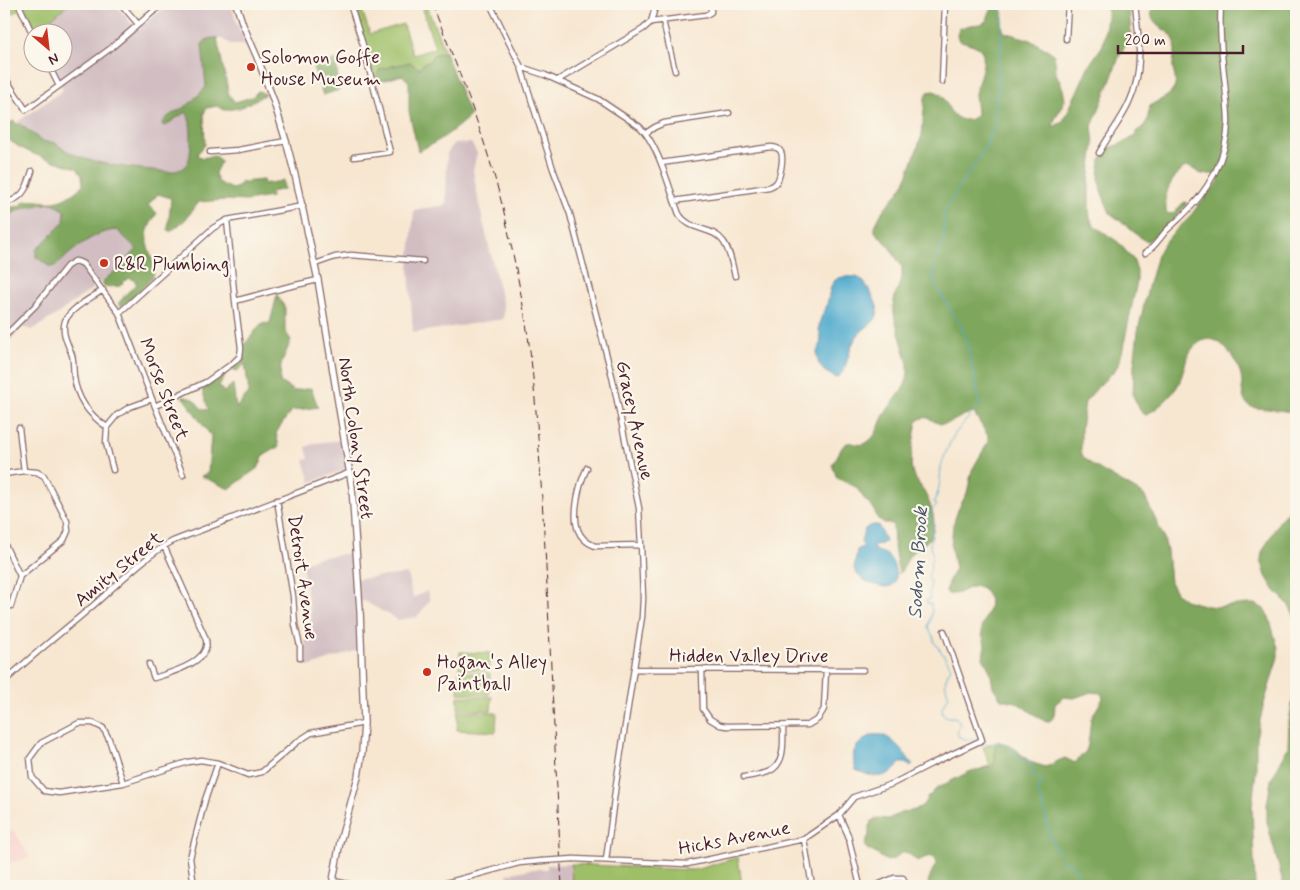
<svg xmlns="http://www.w3.org/2000/svg" width="1300" height="890" font-family="Mynerve,sans-serif">
<style>
.built{fill:#f7d0ca}
.industrial{fill:#d2bec2}
.green{fill:#9ebf68;stroke:#746f4a}
.forest{fill:#7ea65c;stroke:#646244}
.water{fill:#50aace;stroke:#4d647c}
.lines{fill:none;stroke-linecap:round;stroke-linejoin:round}
.stream{stroke:#50aace;stroke-width:1}
.minor-casing{stroke:#876565;stroke-width:7}
.secondary-casing{stroke:#876565;stroke-width:8}
.minor{stroke:#fff;stroke-width:4.5}
.secondary{stroke:#fff;stroke-width:5.5}
.rail{stroke:#4a1f2b;stroke-width:1;stroke-dasharray:8 4;stroke-linecap:butt}
.minor-bridge-casing{stroke:#876565;stroke-width:7;stroke-linecap:butt}
.minor-bridge{stroke:#fff;stroke-width:4.5}
.poi-dot{fill:#c8321e;stroke:#fbf7ec;stroke-width:2}
.labels{text-anchor:middle;stroke-width:4.5;stroke-linejoin:round;paint-order:stroke}
.poi-label{font-size:19px;fill:#4a1f2b;stroke:#fbf7ec;text-anchor:start}
.street-label{font-size:19px;fill:#4a1f2b;stroke:#fbf7ec}
.water-label{font-size:20px;font-style:italic;fill:#4c576c;stroke:#fbf7ec}
</style>
<rect width="100%" height="100%" fill="#fbf7ec"/>
<filter id="ink" filterUnits="userSpaceOnUse"><feTurbulence type="fractalNoise" baseFrequency=".02" numOctaves="2"/><feDisplacementMap in="SourceGraphic" scale="10" xChannelSelector="R" yChannelSelector="G"/><feConvolveMatrix kernelMatrix="1 2 1 2 8 2 1 2 1" color-interpolation-filters="sRGB"/></filter>
<filter id="wash" filterUnits="userSpaceOnUse"><feTurbulence type="fractalNoise" baseFrequency=".0096" numOctaves="4" result="noise"/><feDisplacementMap in="SourceGraphic" scale="20" xChannelSelector="R" yChannelSelector="G"/><feGaussianBlur stdDeviation="1.12" result="paint"/><feColorMatrix in="noise" values="0 0 0 0 0 0 0 0 0 0 0 0 0 0 0 0 0 1.4 0 .05"/><feComposite in="paint" operator="in"/></filter>
<g filter="url(#wash)">
<rect width="100%" height="100%" fill="#f7e7d1"/>
<path class="built" d="M14 831 30 857 4 865V833Z"/>
<path class="industrial" d="M68 4H115L137 30 169 4H231L237 24 247 45H232L222 39 212 38 203 44 206 87 186 112 189 119 192 134 190 140 191 147 187 164 179 170 169 172 104 164 77 155 62 149 54 142H46L38 140 37 137 20 124 17 126 16 123 63 90 50 63 62 62V32H36Z
M471 143 477 153 473 170 479 204 504 310 503 319 413 333 409 268 414 210 446 205 447 154 453 144Z
M53 203 65 212 64 222 36 250 56 266 68 254 96 234 106 231 117 230 137 249 124 263 96 286 53 317 32 330 22 327 4 347V219L10 214 36 206Z
M341 440 347 469 311 482 304 460 309 459 306 447 316 443Z
M351 553 353 579 407 574 413 598 427 591 430 600 417 617 398 620 364 601 355 602 357 650 308 667 305 641 313 636 309 606 302 564 316 558Z
M571 864 572 886H510L507 874 531 869H547V865Z"/>
<path class="green" d="M4 4H68L36 32 24 8 4 18Z
M351 4H360L370 34 403 24 413 55 435 48 421 4H426L445 52 433 55C425 74 394 72 377 75L379 82H376Z
M460 652 490 653 489 670 459 669Z
M459 672 490 673 489 695 458 693Z
M458 696 492 697 491 711 458 709Z
M458 711 497 713 496 732 457 730Z
M999 741 1005 746 999 782 964 776 990 765 983 747Z
M738 857 742 886H572L571 864 693 870 702 868Z"/>
<path class="forest" d="M1107 4H1129L1131 35 1119 57 1110 82 1092 126 1094 145 1089 181V209L1090 218 1095 226 1118 242 1133 259 1137 270V281L1122 353 1118 365 1115 370 1097 388 1085 402 1081 429V452L1084 458 1094 466 1144 495 1164 538 1167 551 1170 582 1176 592 1180 596 1185 600 1208 606 1219 607 1247 604H1255L1264 609 1269 617 1278 648V657L1263 707 1256 738V771L1252 806 1255 886H928C928 882 929 878 931 874 932 870 941 860 932 857 928 855 921 860 917 861L908 853 904 852 901 853 894 859 887 861 875 853 867 849 865 847 866 841 869 835V826L872 821 878 818 888 819 903 812 915 810 923 805 928 797 937 788 971 771 987 768 992 766 995 761V746C1005 736 1020 754 1028 760 1033 764 1040 765 1046 767L1060 760 1065 758 1075 763 1086 751 1088 745 1091 719 1103 698 1101 693 1091 692 1074 698 1064 697 1055 704C1054 713 1056 720 1046 722L1016 702 1001 699 993 687 990 671 983 658 985 644 982 634V626L989 609 990 600 983 588C968 582 963 596 948 594L946 591 948 582 955 569 951 547 953 525 958 510 967 493 972 470 988 442V436L974 413C962 413 953 424 943 424 932 424 929 412 917 421 915 435 909 458 912 471 914 478 918 482 922 488 930 502 940 524 929 539 924 545 916 549 911 554 905 560 905 568 899 574L894 547 893 526 890 523H884L877 518 874 509 865 500 856 487 837 478 832 465C835 461 841 448 844 445 852 438 858 450 869 441 878 434 879 424 884 415 897 394 912 387 907 360L895 319 893 307 895 295 902 278V267L888 245 875 232V226L883 210 898 193 905 182 922 135 925 98 928 92 933 91C937 92 940 93 943 97 947 102 948 110 953 114 960 122 972 122 977 114 977 107 975 100 975 94 977 83 988 60 981 50 976 44 965 43 959 40L957 35 959 29C963 27 966 26 971 25 975 24 979 25 983 23 991 19 986 9 998 5 1008 13 999 21 1004 32L1028 39 1050 51 1054 55 1055 61 1056 73 1063 89 1065 100 1054 121 1053 127 1062 122 1066 116 1088 67 1103 45 1107 17Z
M1153 4H1296V415C1283 407 1255 411 1248 405 1240 398 1243 384 1241 375 1239 365 1228 349 1220 343 1214 339 1209 338 1202 341 1184 349 1186 372 1177 387 1169 399 1158 408 1146 415L1141 412 1133 396 1134 365 1138 331 1148 287 1157 255 1162 246 1172 234 1189 218 1199 204 1219 181C1216 173 1211 174 1203 174 1197 174 1193 166 1186 167 1180 168 1168 186 1167 192 1165 197 1166 205 1166 211L1168 214C1178 214 1178 204 1186 202V204C1181 214 1158 235 1148 241H1145L1140 237 1123 223 1110 213 1101 191 1099 178 1100 161 1107 149 1125 142 1135 136 1137 131 1143 127 1147 121 1150 106C1157 100 1167 99 1173 90 1178 83 1174 75 1173 68 1172 58 1178 49 1174 40 1170 31 1164 31 1157 25 1151 20 1150 11 1153 4Z
M212 38H217L229 95 235 102 252 97 258 91 266 94 240 108 224 110 217 106 207 108 204 113 205 145 197 154 201 158 215 156 221 161 215 173 218 182 232 189 238 187 242 182 263 180 264 184C271 182 277 183 283 180L284 189 271 192V197L246 201 225 200 199 202 185 220 170 232 168 229 171 198 158 194 148 205 157 213C152 221 145 232 147 242 148 254 160 267 150 280 144 288 128 300 121 307L118 304 128 292 137 284 134 280 128 278 120 286 104 287 102 282 124 263 137 249 117 230C98 231 84 242 69 254 63 259 59 266 50 267L36 257V250L64 222 65 211 53 203C37 205 17 208 4 219V205C9 207 13 208 19 206 21 205 23 202 26 201 34 199 45 203 54 202 63 201 79 191 83 184L82 176 77 168C52 160 24 154 4 136V126L14 121 17 125 20 124 37 137 39 140 46 142H54C84 167 132 167 169 172 175 171 184 170 187 164 192 156 192 127 189 119 189 117 187 114 186 112L173 120 166 126 162 125C166 114 180 111 188 105 194 99 201 93 206 87L202 44 206 40Z
M445 52 470 116C453 131 439 142 418 151L409 111V82L402 75 379 82 377 75 380 69 410 62 419 69 424 63 430 61 433 55Z
M336 59 339 90 323 95 313 67Z
M277 295 285 308V331L291 340 281 365 280 382 294 391 311 388 318 407 291 411 276 433 279 447 263 456 259 467 229 489 201 476 208 473 211 436 182 396 193 399 202 409 209 410 202 390 223 373 226 374 219 386 224 392 233 384 236 408 249 392 245 364 237 371 232 369 242 354 244 345 261 324 270 323Z
M1296 498V625L1294 615 1288 604 1275 591 1266 576 1261 559 1262 552 1280 520 1289 509Z
M1296 677V886H1284L1267 822V805L1271 780 1282 759 1288 746 1289 722Z"/>
<path class="water" d="M856 277C863 279 867 286 871 293 890 325 863 321 853 343 849 350 845 380 834 377 833 377 832 376 831 375 822 371 817 364 817 354 817 349 821 345 821 339 821 336 819 332 819 328 819 320 823 314 826 307 830 298 828 284 837 279 842 276 850 277 856 277Z
M874 525H878L885 540 882 544 874 545 873 549C877 552 883 552 887 555 894 560 901 582 891 586 884 589 867 583 861 578 858 576 856 572 854 569L857 550 864 546 861 543C863 533 863 526 874 525Z
M872 735C875 735 878 734 881 735 893 737 906 755 913 765L911 767 906 763H900C886 780 876 779 856 770 849 751 856 744 872 735Z"/>
<g class="lines">
<path class="stream" d="M975 738 969 740 959 737C957 732 956 730 960 725 959 722 958 719 956 718 953 716 951 718 948 717 936 713 945 702 949 696 944 683 944 680 951 668 949 662 938 647 934 642V638L928 627 932 612 931 604H928L926 600 930 599 929 594 931 582 928 578 931 567 930 563C936 553 930 552 930 544 930 541 932 538 932 536 932 532 931 519 930 515L932 510 936 506 934 501C940 492 940 478 941 467 943 459 947 449 951 441 954 432 973 414 980 404L969 350 961 325 956 319 933 281 934 266 944 239V211L985 148 989 139 988 136 994 128 1003 18 1000 6 998 4
M986 744 997 743 1001 746 1008 744 1015 751 1019 761 1026 760 1032 766 1033 775 1039 778 1043 783 1038 788 1039 797 1044 807 1047 823 1051 839 1062 860 1074 867 1079 876 1076 883 1078 886"/>
</g>
</g>
<g filter="url(#ink)">
<g class="lines">
<g class="minor-casing">
<path id="minor" d="M121 4 138 24
M350 4 363 45 390 152 354 157
M490 4 521 67 553 169 570 214 612 376 639 508 641 545 643 598 642 617 616 784 606 860
M20 7 32 33
M663 21 675 71
M651 22 706 15 711 12V4
M1066 39 1068 4
M47 62 59 86
M521 67 545 75 598 99 640 127C659 146 669 188 679 214 690 232 712 226 723 241 730 250 732 264 735 276
M4 76 26 110 111 48 162 4
M558 80 643 29 651 22 656 4
M942 82 945 4
M646 133 655 127 664 123 729 113
M210 152 238 150 286 141
M1099 153C1108 136 1121 121 1129 103 1144 72 1139 37 1135 4
M661 163 771 147C775 147 779 148 781 152 784 158 780 179 776 183 773 186 772 186 769 187L674 201
M4 199 11 201C25 196 28 184 32 171
M1145 253C1154 248 1159 239 1166 231 1170 227 1175 223 1180 218 1207 193 1227 160 1228 122 1228 109 1226 96 1225 84 1222 57 1219 31 1221 4
M315 264 335 257 351 255 423 261
M103 290C91 298 71 308 65 321 61 333 68 344 72 355 74 362 73 370 74 377 77 399 89 415 107 427
M235 301 287 287 318 280
M119 313 213 228 227 220 303 206
M4 337 35 306 67 266 75 261 79 262 83 264 119 313 152 399 183 475
M155 406 206 382 233 363 240 356 241 348 235 301 227 220
M19 428 24 471
M587 468C579 484 572 514 578 530 581 538 587 543 595 546L641 545
M113 470 106 443 107 427 117 415 130 407 152 399
M4 474 24 471 37 472 44 476 67 521 68 531 64 540 20 576 11 606
M277 500 293 596 295 625 300 646V658
M4 543 20 576
M149 664 154 678C170 673 215 661 205 637L164 546
M634 669 863 670
M702 669 703 709 710 719 720 725 727 726 808 725 818 719 824 709 826 670
M4 682C31 656 61 633 89 609 115 587 143 557 173 541L351 472
M744 777C752 776 760 775 768 772 786 765 783 742 783 726
M123 783 109 739 103 728 93 723H79L41 743 30 758 32 777 44 791 59 793 123 783 188 762 201 760 218 763 248 775 262 772 297 742 311 733 364 723
M839 815 848 835 860 886
M804 839 812 886
M574 859 687 864 804 839 839 815 854 797 892 784 931 764 982 740 944 631
M333 881 358 886
M194 886 190 858 205 800 218 763
M435 886 519 863 541 861
M875 886 894 878H903L907 886"/>
</g>
<g class="secondary-casing">
<path id="secondary" d="M236 4 243 25 257 57 273 99 286 141 296 179 318 280 352 487 360 611 364 723 362 752 358 777 340 842 332 886"/>
</g>
<use href="#minor" class="minor"/>
<use href="#secondary" class="secondary"/>
<path class="rail" d="M432 4C462 78 491 152 508 230 517 273 526 316 531 359 538 422 541 485 545 548 551 661 556 774 562 886"/>
<g class="minor-bridge-casing">
<path id="minor-bridge" d="M541 861 574 859"/>
</g>
<use href="#minor-bridge" class="minor-bridge"/>
</g>
</g>
<g class="poi-dot">
<circle cx="251" cy="67" r="5"/>
<circle cx="104" cy="263" r="5"/>
<circle cx="427" cy="672" r="5"/>
</g>
<g class="labels">
<g class="poi-label">
<text x="261" y="63">Solomon Goffe<tspan x="261" dy="22">House Museum</tspan></text>
<text x="114" y="270">R&amp;R Plumbing</text>
<text x="437" y="668">Hogan's Alley<tspan x="437" dy="22">Paintball</tspan></text>
</g>
<g class="street-label">
<text transform="translate(165 389) rotate(69)" y="7">Morse Street</text>
<text transform="translate(636 420) rotate(78)" y="7">Gracey Avenue</text>
<text transform="translate(357 438) rotate(82)" y="7">North Colony Street</text>
<text transform="translate(118 568) rotate(-39)" y="7">Amity Street</text>
<text transform="translate(304 577) rotate(82)" y="7">Detroit Avenue</text>
<text x="749" y="662">Hidden Valley Drive</text>
<text transform="translate(734 837) rotate(-11)" y="7">Hicks Avenue</text>
</g>
<g class="water-label">
<text transform="translate(917 563) rotate(-87)" y="7">Sodom Brook</text>
</g>
</g>
<rect width="1300" height="890" fill="none" stroke="#fbf7ec" stroke-width="20"/>
<g transform="translate(48 48) rotate(152)"><circle r="24" fill="#fbf7ec" stroke="#b4a19f"/>
<path d="M0-4L9 19L0 12L-9 19Z" fill="#c8321e"/>
<text y="-8" font-size="14" font-weight="bold" text-anchor="middle" fill="#4a1f2b">N</text>
</g>
<path d="M1118 45v8h125v-8" fill="none" stroke="#4a1f2b" stroke-width="2.5"/>
<text x="1125" y="45" font-size="15" fill="#4a1f2b" stroke="#fbf7ec" stroke-width="4" paint-order="stroke">200 m</text>
</svg>
